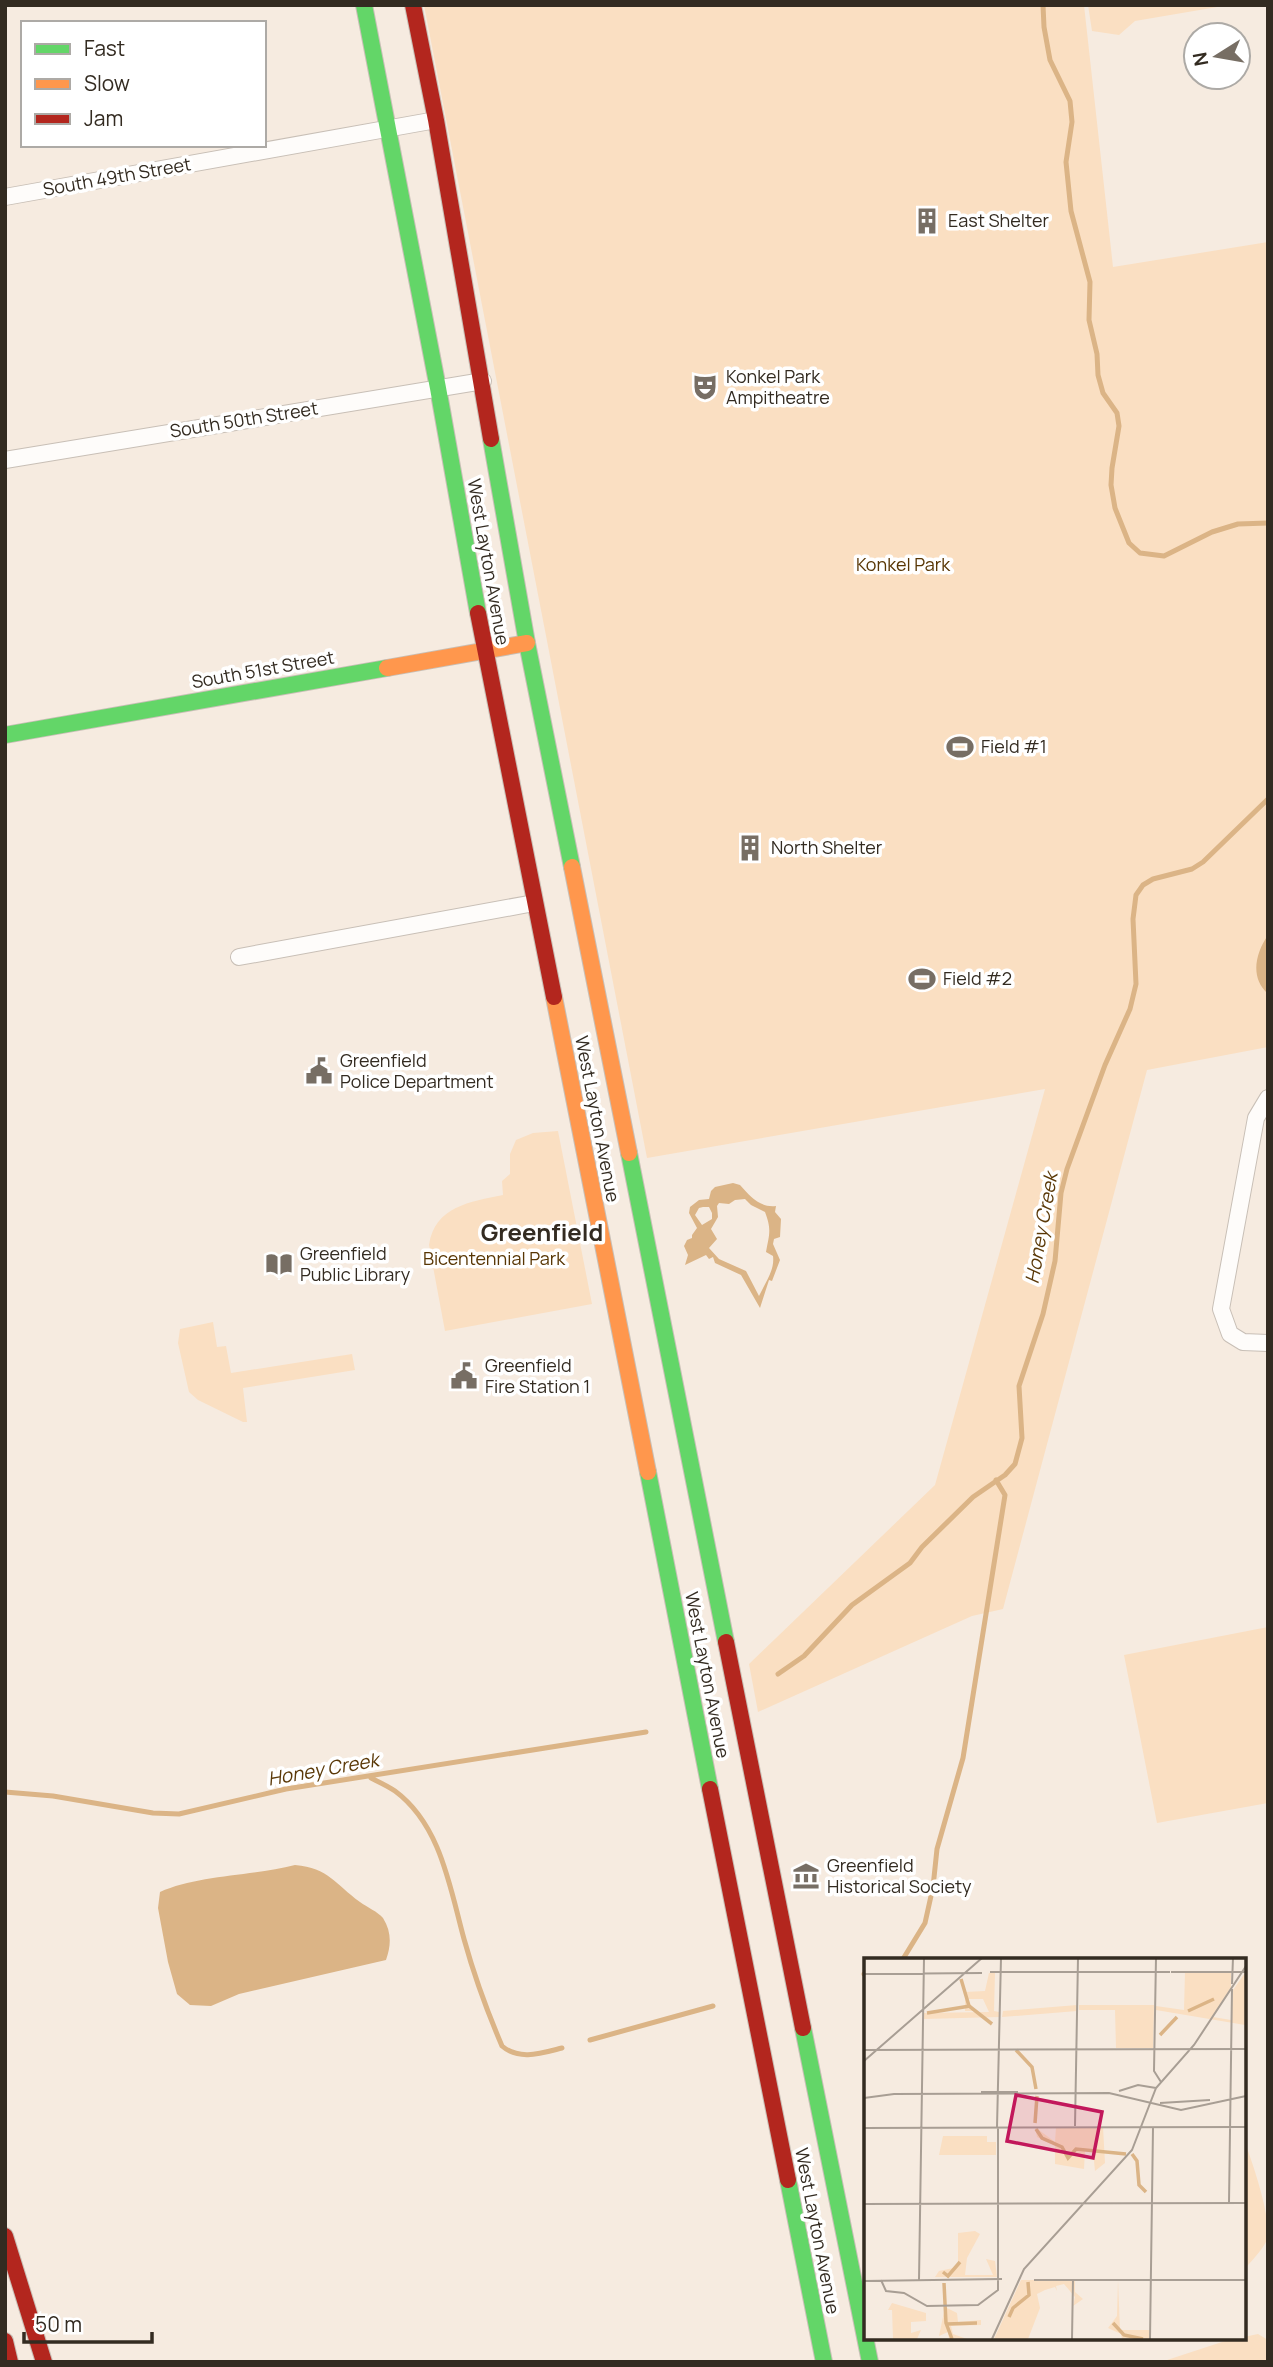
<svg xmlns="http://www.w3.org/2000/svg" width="1273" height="2367" font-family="Manrope,sans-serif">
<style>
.green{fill:#fadfc2}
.water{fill:#dbb486;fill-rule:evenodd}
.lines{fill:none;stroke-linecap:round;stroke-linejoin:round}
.stream{stroke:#dbb486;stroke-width:5}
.street-casing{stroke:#c8bfb6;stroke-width:18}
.fast-casing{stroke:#c8bfb6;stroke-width:18}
.slow-casing{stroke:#c8bfb6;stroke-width:18}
.jam-casing{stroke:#c8bfb6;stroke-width:18}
.street{stroke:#fefcfa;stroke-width:16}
.fast{stroke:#63d668;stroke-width:16}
.slow{stroke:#ff974d;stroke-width:16}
.jam{stroke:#b3261e;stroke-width:16}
.labels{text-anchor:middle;stroke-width:7;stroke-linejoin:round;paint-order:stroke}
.street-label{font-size:18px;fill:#332b21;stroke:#fff}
.poi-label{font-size:18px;fill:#332b21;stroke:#fff;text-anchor:start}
.park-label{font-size:18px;fill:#583604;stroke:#fff}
.water-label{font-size:19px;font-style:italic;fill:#5b3908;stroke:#fff}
.district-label{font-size:24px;font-weight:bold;fill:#332b21;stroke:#fff}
.inset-river{fill:none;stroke:#dbb486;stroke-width:3.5}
.inset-road{fill:none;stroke:#a89e94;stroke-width:2}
.view{fill:#c2185b;fill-opacity:0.15;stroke:#c2185b;stroke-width:3.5}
.inset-edge{fill:none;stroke:#332b21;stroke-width:3.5}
</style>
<rect width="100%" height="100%" fill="#f6ebe0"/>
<path class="green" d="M424 5H1084L1113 267 1268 242V1047L1147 1070 1003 1609 972 1616 758 1712 749 1664 935 1485 1045 1089 647 1158Z
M1088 5H1229L1135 21 1119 35 1092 31Z
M558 1131 592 1304 445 1331 429 1245C435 1206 470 1202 503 1195L502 1181 510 1174V1154L516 1140 533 1133Z
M213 1322 217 1347 226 1346 231 1373 352 1354 355 1370 243 1388 247 1422H243L198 1400 189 1392 178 1343 180 1329Z
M1268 1627V1803L1157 1823 1124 1655Z
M1243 2138C1251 2157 1273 2222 1267 2240 1262 2251 1250 2262 1243 2271Z
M1258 2334 1268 2340V2362H1161L1225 2341Z"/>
<path class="water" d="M1268 935V994C1250 978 1255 954 1268 935Z
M733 1183 740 1185C750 1196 760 1208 776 1206L775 1212 781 1219 780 1237 774 1239 773 1244 780 1260 772 1281 769 1280 760 1308 741 1275 715 1263 713 1257 709 1259 706 1255 685 1265 688 1255 684 1246 687 1240 692 1238V1235L697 1228 689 1213 690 1207 699 1200 709 1199 711 1191 715 1187ZM745 1199 751 1205 765 1212C772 1230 769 1235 766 1252L773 1256C775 1270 765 1283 759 1296L746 1271 719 1259 709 1248 717 1239 711 1229 718 1217 717 1206 719 1203 729 1204 735 1200ZM703 1207H709L712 1213V1219L702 1225 695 1215 699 1208Z
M295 1865C329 1868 335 1884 360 1902 367 1907 378 1912 383 1918 392 1932 391 1946 386 1960L239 1994 211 2006 190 2005 177 1994 168 1962 158 1908 160 1892C197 1875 253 1876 295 1865Z"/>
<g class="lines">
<path class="stream" d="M1043 5 1044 27 1050 60 1070 101 1072 122 1066 162 1071 211 1090 282 1089 320 1097 354 1098 375 1103 393 1117 413 1119 426 1112 468 1111 485 1115 508 1129 543 1140 553 1164 556 1212 532 1238 524 1268 523
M778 1674 804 1656 852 1605 910 1563 922 1547 973 1497 1005 1475 1015 1464 1022 1438 1019 1386 1043 1314 1055 1261 1061 1193 1067 1169 1105 1065 1130 1009 1136 984 1133 919 1136 895 1143 885 1153 879 1192 869 1203 862 1268 799
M371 1778C379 1782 388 1786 395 1791 441 1825 450 1888 464 1939 474 1975 487 2011 502 2046 519 2061 542 2053 562 2048
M5 1792 53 1796 153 1813 179 1814 286 1789 646 1732
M903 1959 925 1923 933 1887 937 1849 963 1758 1005 1495 996 1480
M864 1974H865
M590 2040 713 2006"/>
<g class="street-casing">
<path id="street" d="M5 197 436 120
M5 460 483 381
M239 957 534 903
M1268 1098 1256 1118 1221 1309 1230 1334 1243 1342 1268 1343"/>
</g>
<g class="fast-casing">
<path id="fast" d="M364 5 438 388 478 613
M491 439 527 643 572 867
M5 735 387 668
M629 1153 726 1642
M648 1472 710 1789
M803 2028 870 2362
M788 2180 824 2362"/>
</g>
<g class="slow-casing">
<path id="slow" d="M387 668 527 643
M572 867 629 1153
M554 997 648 1472"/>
</g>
<g class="jam-casing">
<path id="jam" d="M413 5 436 120 491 439
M478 613 554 997
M726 1642 803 2028
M710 1789 788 2180
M5 2236 44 2362
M5 2341 10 2362"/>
</g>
<use href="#street" class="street"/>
<use href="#fast" class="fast"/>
<use href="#slow" class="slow"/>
<use href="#jam" class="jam"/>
</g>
<defs>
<g id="building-bare" transform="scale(2.1)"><path d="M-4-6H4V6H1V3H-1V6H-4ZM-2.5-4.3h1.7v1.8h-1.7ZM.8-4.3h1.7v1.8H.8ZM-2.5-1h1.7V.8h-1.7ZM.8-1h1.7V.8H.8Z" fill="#776e64" stroke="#fff" stroke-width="2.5" paint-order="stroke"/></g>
<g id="theatre-bare" transform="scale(2.1)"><path d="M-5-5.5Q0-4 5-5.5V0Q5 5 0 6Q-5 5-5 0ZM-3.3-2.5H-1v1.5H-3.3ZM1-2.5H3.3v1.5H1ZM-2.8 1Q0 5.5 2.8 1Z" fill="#776e64" stroke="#fff" stroke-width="2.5" paint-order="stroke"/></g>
<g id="stadium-bare" transform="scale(2.1)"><path d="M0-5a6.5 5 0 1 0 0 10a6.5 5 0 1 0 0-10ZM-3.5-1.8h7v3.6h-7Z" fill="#776e64" stroke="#fff" stroke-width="2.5" paint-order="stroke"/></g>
<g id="civic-bare" transform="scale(2.1)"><path d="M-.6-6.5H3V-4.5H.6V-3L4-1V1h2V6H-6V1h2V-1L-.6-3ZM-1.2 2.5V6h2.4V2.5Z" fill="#776e64" stroke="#fff" stroke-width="2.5" paint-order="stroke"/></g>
<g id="library-bare" transform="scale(2.1)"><path d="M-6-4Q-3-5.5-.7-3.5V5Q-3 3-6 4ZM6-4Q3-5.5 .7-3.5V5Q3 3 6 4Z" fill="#776e64" stroke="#fff" stroke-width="2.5" paint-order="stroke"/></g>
<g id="museum-bare" transform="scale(2.1)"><path d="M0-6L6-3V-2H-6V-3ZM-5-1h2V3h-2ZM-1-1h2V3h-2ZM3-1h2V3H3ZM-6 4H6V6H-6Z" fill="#776e64" stroke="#fff" stroke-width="2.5" paint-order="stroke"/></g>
</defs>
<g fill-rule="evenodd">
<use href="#building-bare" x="927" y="221"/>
<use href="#theatre-bare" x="705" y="387"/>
<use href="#stadium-bare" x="960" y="747"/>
<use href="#building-bare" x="750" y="848"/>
<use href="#stadium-bare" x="922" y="979"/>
<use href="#civic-bare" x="319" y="1071"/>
<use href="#library-bare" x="279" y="1264"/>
<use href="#civic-bare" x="464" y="1376"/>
<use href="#museum-bare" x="806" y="1876"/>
</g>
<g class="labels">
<g class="street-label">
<text transform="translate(117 177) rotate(-10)" y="6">South 49th Street</text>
<text transform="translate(244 420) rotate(-9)" y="6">South 50th Street</text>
<text transform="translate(488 562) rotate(80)" y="6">West Layton Avenue</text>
<text transform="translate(263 670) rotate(-10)" y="6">South 51st Street</text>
<text transform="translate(597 1119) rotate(79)" y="6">West Layton Avenue</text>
<text transform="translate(707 1675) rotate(79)" y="6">West Layton Avenue</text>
<text transform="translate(817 2231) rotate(79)" y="6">West Layton Avenue</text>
</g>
<g class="poi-label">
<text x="948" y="227">East Shelter</text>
<text x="726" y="383">Konkel Park<tspan x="726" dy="21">Ampitheatre</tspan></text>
<text x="981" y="753">Field #1</text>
<text x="771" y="854">North Shelter</text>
<text x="943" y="985">Field #2</text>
<text x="340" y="1067">Greenfield<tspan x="340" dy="21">Police Department</tspan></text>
<text x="300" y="1260">Greenfield<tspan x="300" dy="21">Public Library</tspan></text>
<text x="485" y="1372">Greenfield<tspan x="485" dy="21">Fire Station 1</tspan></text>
<text x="827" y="1872">Greenfield<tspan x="827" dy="21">Historical Society</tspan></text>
</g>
<g class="park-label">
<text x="903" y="571">Konkel Park</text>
<text x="494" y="1265">Bicentennial Park</text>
</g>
<g class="water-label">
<text transform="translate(1041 1228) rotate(-80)" y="7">Honey Creek</text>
<text transform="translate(323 1769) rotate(-10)" y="7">Honey Creek</text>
</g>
<g class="district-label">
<text x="542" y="1241">Greenfield</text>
</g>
</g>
<g transform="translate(864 1958)">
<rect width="382" height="382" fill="#f6ebe0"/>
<path d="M321 14 367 15V29L349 59 367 62 369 32 381 15V67L292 52V48L320 52ZM125 15H131L130 53 135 54V59L60 61V55L125 54 119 41H103L111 53H101V34L121 33ZM213 47V53L138 59 139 53ZM215 47H290L289 90H252L251 52H215ZM171 169 191 184 192 169H239L241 205 231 213 229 193H221L220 211 191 206V188L173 179ZM79 178H123V184H132V197H75ZM111 273 116 276 103 300 101 317H129L122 301 131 303 133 319H71L75 313 94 309V275ZM157 322H211V334L219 341 209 348 211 339 200 326 192 328 193 333 191 329 181 332 173 336 176 350 164 381H130ZM254 322 256 372H286V381H258L257 376 244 370 253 358ZM28 345 62 355V363L47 364V375L57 372 53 381H29L28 352H24ZM81 349 93 355 94 364 117 362V367L87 368 89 376 103 381H85L84 374 75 378Z" fill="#fadfc2"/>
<path class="inset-river" d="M97 21 105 48 128 66M324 53 350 41M63 55 106 48M296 77 313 59M152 92 168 109 172 131M171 165 173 138M172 171 178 180 198 189 204 200 212 191 262 196M268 196 273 203 275 227 282 234M79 314 84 318 96 304M80 325 82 365 88 381M145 359 149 350 165 337 164 324M249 365 260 377 279 381M83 366 113 365"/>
<path class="inset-road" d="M292 0 290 113 297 124M126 14H169M168 14H306M307 14H382M0 16 118 15M368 26 369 0M0 92 382 91M0 103 118 0M255 133 274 127 292 130M117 134H154M0 140 30 136 245 135 317 152 382 138M296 145 346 142M211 168 214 0M133 169 137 0M0 170 382 169M365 245 368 31M0 246 382 245M17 322 22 333 40 335 63 348 114 347 134 332V169M55 322 60 0M170 322H382M0 323 138 321M128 381 160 311 268 192 292 130 330 87 382 8M208 381 209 321M286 381 289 170"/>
<path class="view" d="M152 137 238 154 229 200 143 183Z"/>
<rect width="382" height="382" class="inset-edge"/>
</g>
<rect width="1273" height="2367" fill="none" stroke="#332b21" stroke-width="14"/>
<rect x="21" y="21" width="245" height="126" fill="#ffffff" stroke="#adaaa6" stroke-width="2"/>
<rect x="35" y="44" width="35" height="10" fill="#63d668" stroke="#adaaa6" stroke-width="2"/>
<text x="84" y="56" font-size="21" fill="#332b21">Fast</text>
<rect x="35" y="79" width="35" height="10" fill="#ff974d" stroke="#adaaa6" stroke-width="2"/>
<text x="84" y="91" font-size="21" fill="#332b21">Slow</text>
<rect x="35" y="114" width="35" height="10" fill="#b3261e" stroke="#adaaa6" stroke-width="2"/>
<text x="84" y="126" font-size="21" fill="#332b21">Jam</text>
<g transform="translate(1217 56) rotate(259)"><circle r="33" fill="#ffffff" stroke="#adaaa6" stroke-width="2"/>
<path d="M0-5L12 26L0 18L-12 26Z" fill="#776e64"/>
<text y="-10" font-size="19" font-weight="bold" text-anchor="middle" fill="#332b21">N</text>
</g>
<path d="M24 2332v10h128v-10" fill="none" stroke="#332b21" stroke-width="3.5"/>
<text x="35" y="2332" font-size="21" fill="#332b21" stroke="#ffffff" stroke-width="5" paint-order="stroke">50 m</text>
</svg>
